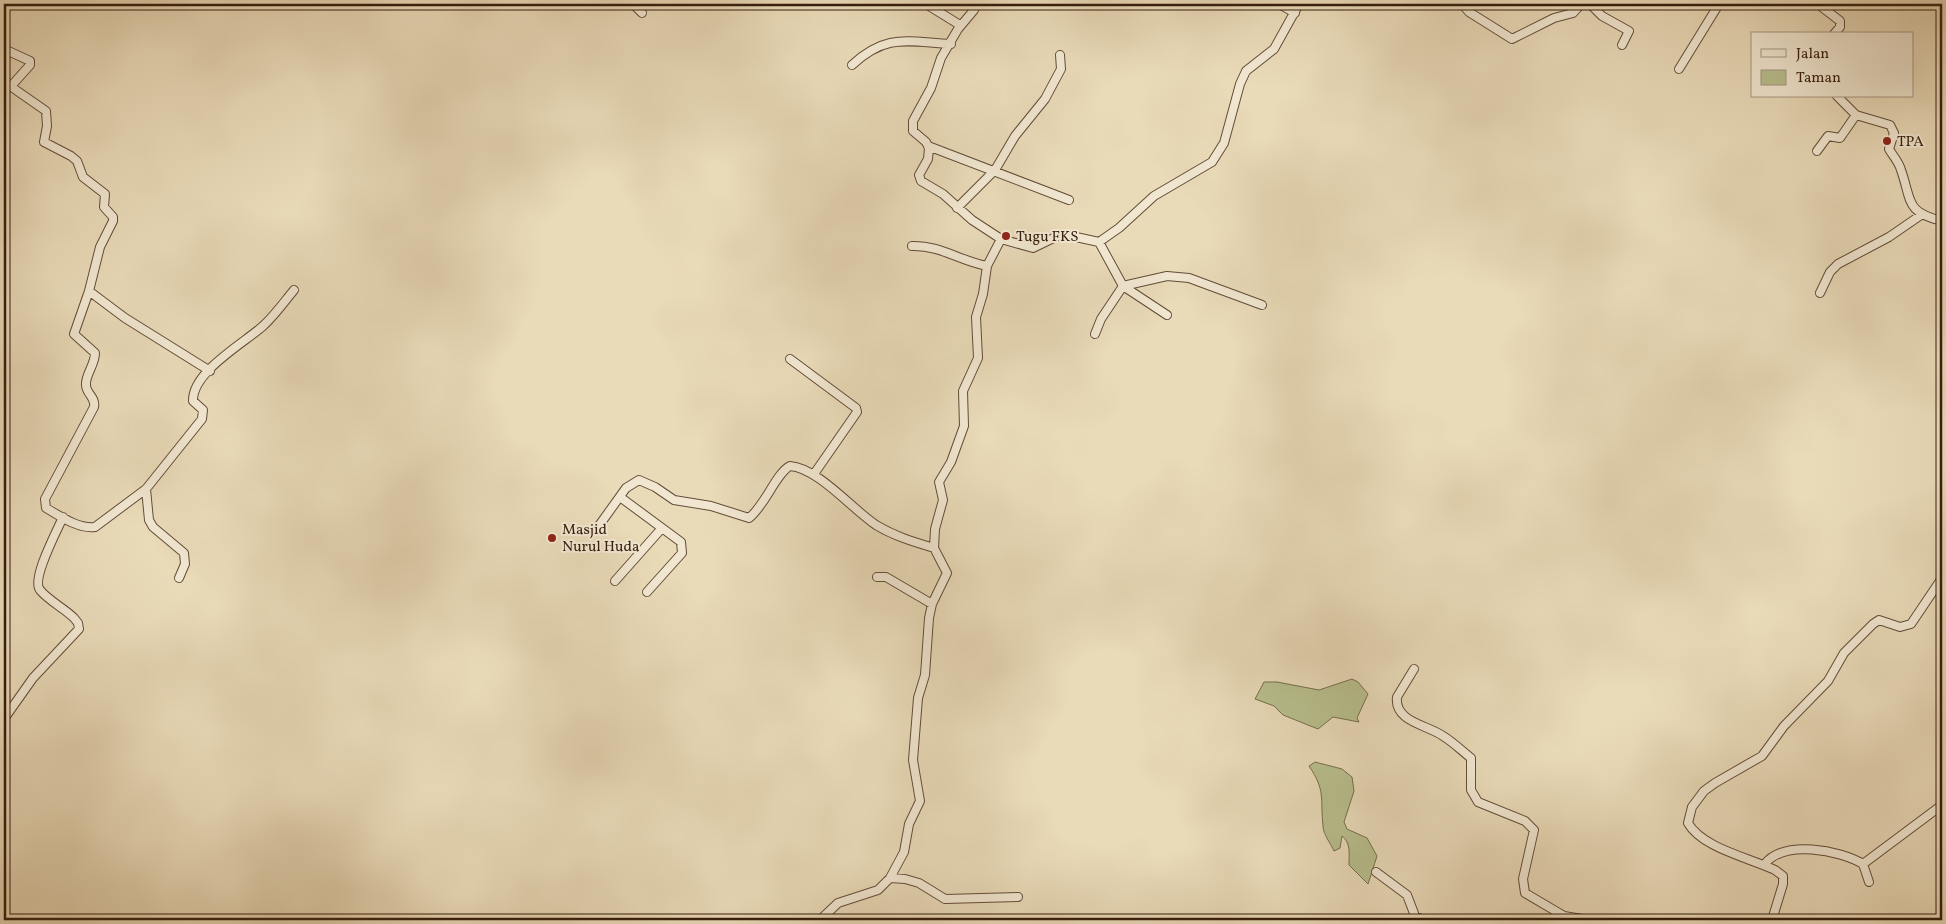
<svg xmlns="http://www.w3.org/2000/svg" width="1946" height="924" font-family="Vollkorn,serif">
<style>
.green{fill:#b8bf8e;stroke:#776e4e}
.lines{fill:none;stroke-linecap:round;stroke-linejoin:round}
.minor-casing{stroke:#634c38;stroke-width:10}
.minor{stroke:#f1e7d1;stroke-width:8}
.poi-dot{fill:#8f2418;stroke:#f1e7d1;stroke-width:2}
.labels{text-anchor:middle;stroke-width:4;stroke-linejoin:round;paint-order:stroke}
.poi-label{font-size:15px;fill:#361d0d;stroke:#f1e7d1;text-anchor:start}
</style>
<rect width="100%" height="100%" fill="#e9dab8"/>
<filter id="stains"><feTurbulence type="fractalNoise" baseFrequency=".004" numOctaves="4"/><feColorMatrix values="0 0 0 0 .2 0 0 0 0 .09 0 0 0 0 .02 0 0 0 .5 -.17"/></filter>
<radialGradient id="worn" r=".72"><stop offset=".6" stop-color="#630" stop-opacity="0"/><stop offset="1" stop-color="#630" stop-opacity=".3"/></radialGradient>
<path class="green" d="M1352 679 1358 682 1368 694 1357 718 1359 722 1333 717 1318 729 1283 715 1274 706 1255 699 1264 682H1277L1319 690Z
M1315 762 1342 769 1352 777 1354 791 1344 822 1347 829 1367 838 1377 856 1368 884 1349 865C1349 853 1351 843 1342 836L1340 848 1334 851C1331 844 1323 834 1323 826 1320 798 1326 791 1309 766Z"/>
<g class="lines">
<g class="minor-casing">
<path id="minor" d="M633 4 642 13
M926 4 960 25
M976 4 974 10 958 29 941 58 931 88 913 121V131L926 142 929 148 928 159 919 175 921 181 943 194 972 220 1001 239
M1279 4 1295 13
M1462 4 1469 12 1512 39 1554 18 1573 13 1581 4
M1590 4 1602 16 1629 31 1622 45
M1818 4 1840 21V27L1834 34
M4 49 30 61V65L13 84V88L46 111 47 126 44 142 71 156 77 161 83 177 105 194 104 207 113 217V221L100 247 89 291 74 334 95 353C95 365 85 375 86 385 86 394 96 397 94 407L45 499 46 508C60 516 78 529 95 527L146 489 202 419 203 410 193 401C192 372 244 343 263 326 275 315 284 302 294 290
M852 65C887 33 907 42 951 44
M1679 69 1719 4
M1837 96 1856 115 1890 125 1894 133 1889 149C1893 156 1899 162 1901 170 1912 201 1905 212 1942 221
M928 146 1069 200
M1817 151 1828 136 1840 138 1856 115
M957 208 995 170 1015 136 1045 99 1061 69 1060 55
M1099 242 1123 286 1167 315
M912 246C940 245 960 261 987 266
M89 291 125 318 210 371
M1820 293 1830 272 1838 264 1889 237 1921 215
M1095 334 1101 319 1123 286 1167 276 1189 278 1262 305
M790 359 856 408 857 412 814 474
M146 489 149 520 153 527 184 553 185 564 179 578
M620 497 681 542 682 553 647 592
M598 527 626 488 639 480 655 487 674 500 711 506 749 518C765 506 776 473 790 466 818 468 852 509 876 525 894 536 914 542 934 548
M877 577H886L932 604
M615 581 662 528
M1414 669 1397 697C1394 722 1428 725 1443 736 1453 742 1462 751 1471 758V790L1478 802 1525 821 1534 830 1523 879 1525 893 1564 916 1588 920
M4 719 33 678 79 629 78 623 74 618C64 608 49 601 40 590 31 579 57 531 63 517
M1863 864 1942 805
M1764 865C1783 839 1840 850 1863 864L1869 882
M1376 872 1407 895 1415 916 1423 920
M890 878 905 879 919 883 945 899 1018 897
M820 920 838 903 878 890 890 878 904 852 909 824 920 801 913 760 918 698 925 675 929 618 932 604 947 573 934 548 935 529 943 500 939 482 951 462 964 426 963 391 978 358 976 317 983 294 987 266 1001 239 1033 248 1062 234 1099 242 1119 228 1154 196 1212 162 1224 143 1240 84 1246 71 1274 49 1299 4
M1772 920 1783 884V876L1775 870C1750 858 1702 848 1688 823L1692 807 1704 791 1715 783 1762 756 1784 726 1828 681 1844 653 1873 624 1879 620 1900 627 1911 624 1942 578"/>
</g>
<use href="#minor" class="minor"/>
</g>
<g class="poi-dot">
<circle cx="1887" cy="141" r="5"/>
<circle cx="1006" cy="236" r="5"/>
<circle cx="552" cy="538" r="5"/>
</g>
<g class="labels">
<g class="poi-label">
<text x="1897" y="146">TPA</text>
<text x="1016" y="241">Tugu FKS</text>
<text x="562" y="534">Masjid<tspan x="562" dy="17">Nurul Huda</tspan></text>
</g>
</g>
<rect width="1946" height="924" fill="none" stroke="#e9dab8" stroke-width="20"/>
<rect x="5" y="5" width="1936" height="914" fill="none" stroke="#361d0d" stroke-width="2.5"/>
<rect x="10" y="10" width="1926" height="904" fill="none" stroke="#361d0d"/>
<rect x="1751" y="32" width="162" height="65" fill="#f1e7d1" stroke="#a69683"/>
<rect x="1761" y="49" width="25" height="8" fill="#f1e7d1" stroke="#a69683"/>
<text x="1796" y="58" font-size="15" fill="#361d0d">Jalan</text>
<rect x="1761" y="70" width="25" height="15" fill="#b8bf8e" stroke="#a69683"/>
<text x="1796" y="82" font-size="15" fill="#361d0d">Taman</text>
<rect width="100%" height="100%" filter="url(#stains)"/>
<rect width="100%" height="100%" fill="url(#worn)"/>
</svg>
